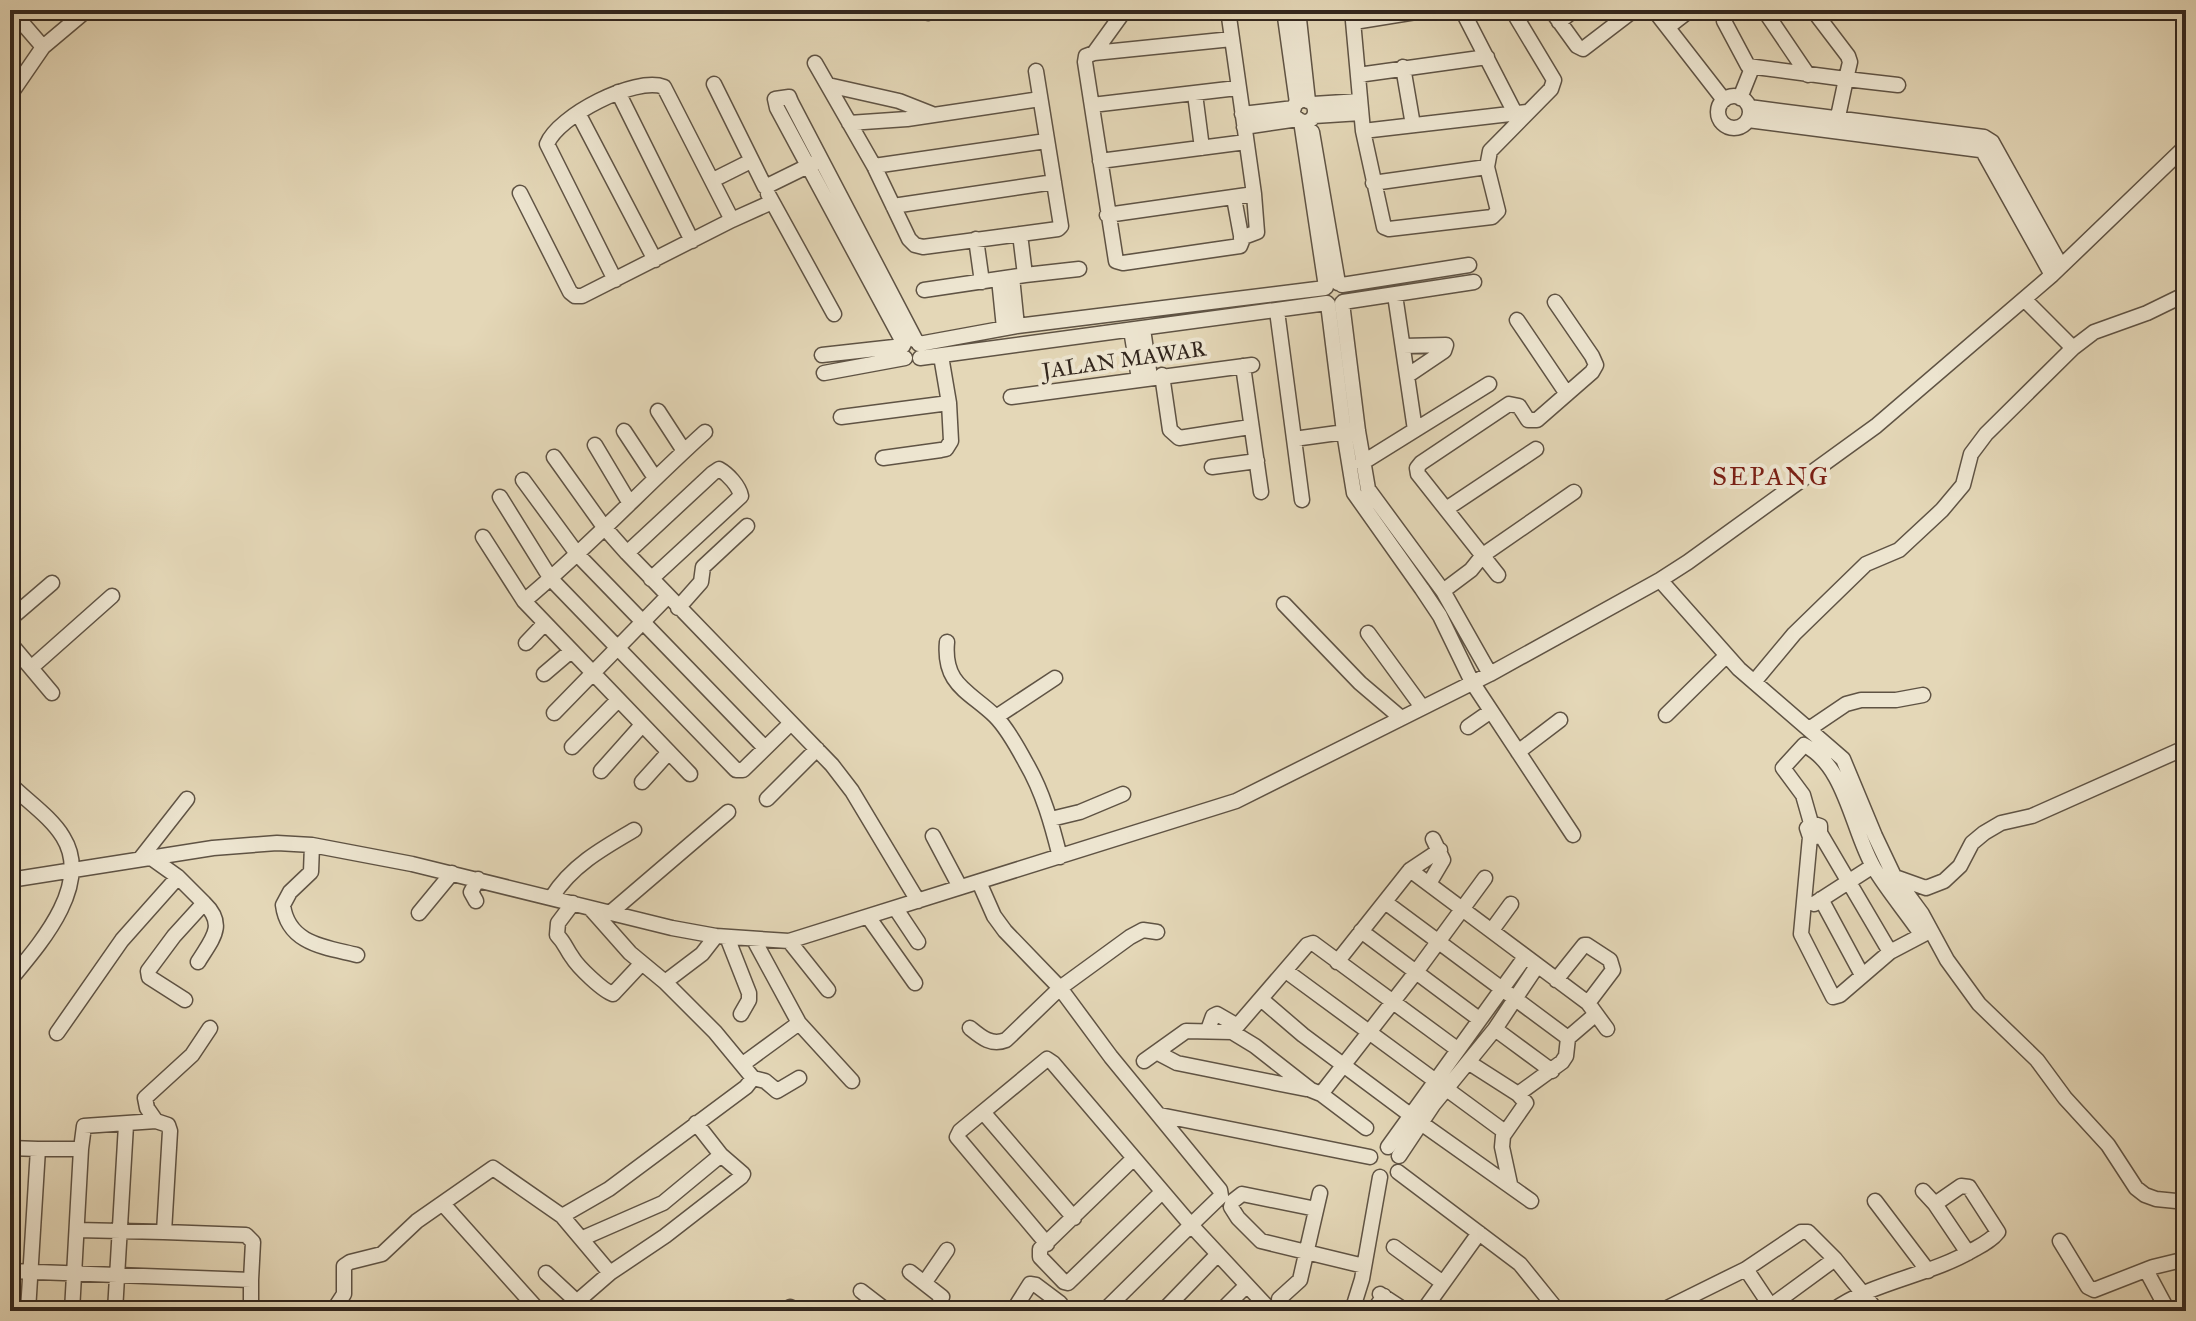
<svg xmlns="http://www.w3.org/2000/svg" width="2196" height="1321" font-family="'IM FELL Great Primer',serif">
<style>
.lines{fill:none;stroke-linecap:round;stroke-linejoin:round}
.minor-casing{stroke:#5f5344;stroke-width:17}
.minor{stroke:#ede5d0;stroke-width:14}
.labels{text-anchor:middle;stroke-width:8;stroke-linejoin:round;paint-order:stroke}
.street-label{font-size:22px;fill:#33271e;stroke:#ede5d0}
.quarter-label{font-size:26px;letter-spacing:2px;fill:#7a1f14;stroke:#ede5d0}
</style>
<rect width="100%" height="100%" fill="#e4d7b7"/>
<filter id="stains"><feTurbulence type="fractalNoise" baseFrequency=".0025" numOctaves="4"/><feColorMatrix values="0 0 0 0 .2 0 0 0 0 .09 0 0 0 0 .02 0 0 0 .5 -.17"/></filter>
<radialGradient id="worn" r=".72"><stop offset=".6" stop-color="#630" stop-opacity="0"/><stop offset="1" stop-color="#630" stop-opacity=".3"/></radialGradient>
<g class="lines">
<g class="minor-casing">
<path id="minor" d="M11 10 43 47
M1125 10 1094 53 1086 56 1085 62 1116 261 1123 263 1240 246 1242 241 1234 198
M1284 10 1297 103
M1298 10 1308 101
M1352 10 1363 131 1527 112
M1462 10 1515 113
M1551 10 1577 46 1583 49 1634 10
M1654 10 1724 100
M1725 10 1724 21 1748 66 1846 79 1850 62 1848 56 1813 10
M1764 10 1808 75
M928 13 934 10
M1354 22 1428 10
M1559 22 1574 10
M1668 27 1690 10
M1094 53 1232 39
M815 63 874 166 909 239 915 245 923 247 1058 229 1061 226 1036 71
M1403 67 1413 125
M1358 75 1487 57
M714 84 765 187 816 162
M828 85 899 101 932 114
M618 92 692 241
M1195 94 1202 148
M10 95 43 47 87 10
M1718 112a16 16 0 1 1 32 0a16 16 0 1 1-32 0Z
M1740 98 1752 68
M1293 111a11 11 0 1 1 22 0a11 11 0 1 1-22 0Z
M1313 104 1360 101
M1092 105 1237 88
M1749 107 1984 137 1992 142 2061 266
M578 113 655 260
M1242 114 1294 108
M1314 116 1361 113
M1748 120 1980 150 1984 153 2052 275
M1301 121 1326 287
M849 123 907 119 1040 99
M1836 126 1846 79 1898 85
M1244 127 1298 119
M1363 131 1384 227 1389 229 1492 217 1498 211 1487 167 1490 151 1551 89 1554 80 1512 10
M1312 132 1338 283
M1100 161 1246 142
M874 166 1046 141
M713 180 751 161
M1373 183 1487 167
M520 193 570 292 575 296H582L732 220 772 202
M768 194 834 314
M893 206 1054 182
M1107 215 1254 194 1228 10
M1020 234 1025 275 1079 269
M1241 238 1257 232 1254 194
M976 239 982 282
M1012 277 1017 326
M999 279 1004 328
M615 280 547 144C558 116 635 76 664 87L732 220
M1342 285 1469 265
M924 290 1025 275
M2024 299 2073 348
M1343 302 1474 282
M1342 303 1358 431 1368 489 1443 591 1490 674
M1328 304 1344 432 1354 493 1422 589 1440 616 1472 682 1573 835
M1277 311 1294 439 1352 431
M1517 320 1567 394
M1143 329 1150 377
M1131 330 1139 379
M904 344 777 108 775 99 789 97 791 102 916 341
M919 344 1017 326 1325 288
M1403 346 1446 345
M822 355 903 346
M920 358 1327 303
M1243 366 1261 492
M824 373 905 358
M1162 375 1170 430 1179 438 1250 427
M1407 376 1444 351 1446 345
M1011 397 1252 365
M658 411 684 451
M841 417 949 403
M1415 430 1489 384
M624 431 655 478
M1294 439 1302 500
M595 445 629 502
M554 457 604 527 627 553 832 765 852 791 918 901
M883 458 941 450 946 449 951 441 949 403 941 356
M1362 463 1415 430 1395 295
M1212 467 1257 461
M523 480 578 555 765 748
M500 497 551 579 736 770H743L791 723
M1446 509 1536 449
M483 537 524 601 690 774
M627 553 713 473 719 469C728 474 739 486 741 496L651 579
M1498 575 1418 474 1417 468 1421 463 1509 404 1519 406 1528 420H1537L1592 372 1596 365 1592 356 1555 302
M1660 580 1739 669 1843 759 1875 836 1894 876 1922 914 1947 960 1979 1004 2037 1060 2065 1098 2108 1145 2136 1188 2145 1195 2156 1199 2186 1202
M1443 591 1471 570 1483 555 1574 492
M524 601C588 548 644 487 705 432
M1284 604 1360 683 1400 717
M678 608 701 582 703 567 747 526
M10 619 52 583
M1368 633 1422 707
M947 642C943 685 969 691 995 716 1007 728 1018 748 1026 763 1043 792 1052 825 1060 857
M10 643 52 693
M526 643 545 623
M32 667 112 596
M544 674 571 651
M1754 682 1794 634 1866 564 1899 550 1942 510 1963 485 1971 454 1986 434 2073 348 2094 332 2147 313 2186 294
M554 713 667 597
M1666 715 1726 656
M996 717 1055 678
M1468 727 1491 711
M1809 729 1846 704 1861 700H1896L1923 695
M572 747 618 700
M1518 752 1560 720
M601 771 642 725
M642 782 669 752
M10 784C27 801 51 817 63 837 93 885 39 945 10 980
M767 799 817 749
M1051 819 1080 812 1123 794
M1811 823 1803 795 1783 768 1804 745C1846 765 1852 831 1874 868 1888 891 1906 912 1921 934
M1820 833 1816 837H1810L1807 828 1811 823 1820 826V833L1890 952
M933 836 960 887
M1810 837 1801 934 1833 997 1840 995 1890 952 1928 932
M312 845 311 872 290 892 283 905C288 944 325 947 357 955
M150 857 178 877 204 903 174 936 148 971 149 977 185 1000
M140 859 187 799
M1410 870 1588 1003 1607 1029
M1898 878 1926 888 1944 881 1960 866 1972 843 1984 833 2001 823 2032 816 2178 751 2186 752
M10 880 213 848 277 843 312 845 412 864 672 928 716 936 789 941 1236 801 1490 674 1660 580 1688 562 1876 426 2052 275 2186 146
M979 882 994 916 1005 931 1060 988 1111 1057 1220 1190 1221 1196 1191 1225 1271 1311
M1430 882 1443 860 1433 839
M552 897C571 866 603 848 634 830
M1821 899 1862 975
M476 901 471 892 478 879
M1385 902 1568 1038
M573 903 558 923 557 935C565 943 566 949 572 957 578 967 603 991 613 994L642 963
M1814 904 1873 866
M896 909 918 942
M419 913 452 873
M610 913 728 812
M869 918 915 983
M1492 930 1511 904
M1361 931 1479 1019
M727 937 749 993V1000L741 1014
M754 940 799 1023 852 1081
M789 941 828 990
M198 962C212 939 227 925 204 903
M1337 962 1410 870 1440 850
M1286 971 1505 1132
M1556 980 1584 945H1587L1610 960 1613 970 1588 1003
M665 982 702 954 716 936
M1261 999 1303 1035 1421 1123 1531 1201
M970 1028C981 1037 991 1046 1006 1040L1060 988 1130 937 1143 930 1157 932
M1495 1029 1552 1071
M1208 1030 1213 1016 1217 1014 1236 1025
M1232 1032 1307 945 1313 943 1457 1049
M57 1033 122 940 178 877
M1158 1053 1177 1063 1306 1089
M1144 1061 1186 1031 1232 1032 1255 1046 1311 1090 1321 1094 1366 1128
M1468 1062 1518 1094 1526 1103 1503 1136 1502 1147 1510 1184
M743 1064 799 1023
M753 1078 765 1081 777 1091 799 1078
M1321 1094 1416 972 1485 878
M1518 1094 1562 1062 1566 1056 1568 1038 1596 1014
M983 1112 1074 1218
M1160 1115 1370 1157
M156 1121 147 1108 145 1098 192 1055 210 1028
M1388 1147 1525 957
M10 1148 38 1149 28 1311
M38 1149H81L72 1311
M81 1149 84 1126 156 1121 168 1125 170 1131 164 1232 246 1235 253 1242 251 1280
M1399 1156 1433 1105 1495 1029 1537 966
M1133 1159 1040 1249V1257L1064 1282 1068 1283 1161 1193
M1398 1172 1520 1264 1558 1311
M1875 1201 1928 1271
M443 1204 539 1311
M1935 1204 1968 1253
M1316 1209 1242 1194 1233 1201 1231 1207 1238 1218 1261 1241 1364 1266
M562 1216 609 1189 746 1087 753 1078 715 1032 665 982 630 953 591 909
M77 1230 164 1232
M583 1238 663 1203 721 1155
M2060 1241 2088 1287 2094 1290 2153 1267 2186 1259
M1047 1244 957 1137 960 1131 1047 1059 1053 1063 1191 1225 1104 1311
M1394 1247 1443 1283
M1746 1269 1774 1311
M2146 1270 2168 1311
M10 1271 251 1280V1311
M910 1272 942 1297 936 1311
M546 1273 575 1300 580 1299 610 1273 665 1236 741 1177 743 1174 721 1155 696 1123
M925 1282 947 1250
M861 1291 887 1311
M1380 1294 1406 1311
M1279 1299 1300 1280 1320 1193
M115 1311 126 1125
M333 1311 344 1294V1266L350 1262 382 1254 417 1221 493 1168 562 1216 610 1273
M784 1311 790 1307 797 1311
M1013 1311 1030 1284 1036 1285 1060 1303
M1163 1311 1217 1255
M1221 1311 1246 1286
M1352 1311 1362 1279 1380 1177
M1373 1311 1384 1296
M1423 1311 1479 1233
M1661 1311 1746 1269 1801 1232H1808L1835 1259 1877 1311
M1764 1311 1835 1259
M1832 1311C1874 1281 1929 1276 1973 1250 1982 1245 1992 1240 1998 1232L1969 1187 1961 1186 1935 1204 1923 1191"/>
</g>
<use href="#minor" class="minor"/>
</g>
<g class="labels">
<g class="street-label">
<text transform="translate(1124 359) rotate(-8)" y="8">JALAN MAWAR</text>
</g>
<g class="quarter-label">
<text x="1771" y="485">SEPANG</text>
</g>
</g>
<rect width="2196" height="1321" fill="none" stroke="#e4d7b7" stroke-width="40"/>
<rect x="12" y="12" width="2172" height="1297" fill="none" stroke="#33271e" stroke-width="4"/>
<rect x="20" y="20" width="2156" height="1281" fill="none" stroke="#33271e" stroke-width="2"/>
<rect width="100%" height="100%" filter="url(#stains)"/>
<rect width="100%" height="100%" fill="url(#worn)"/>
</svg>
